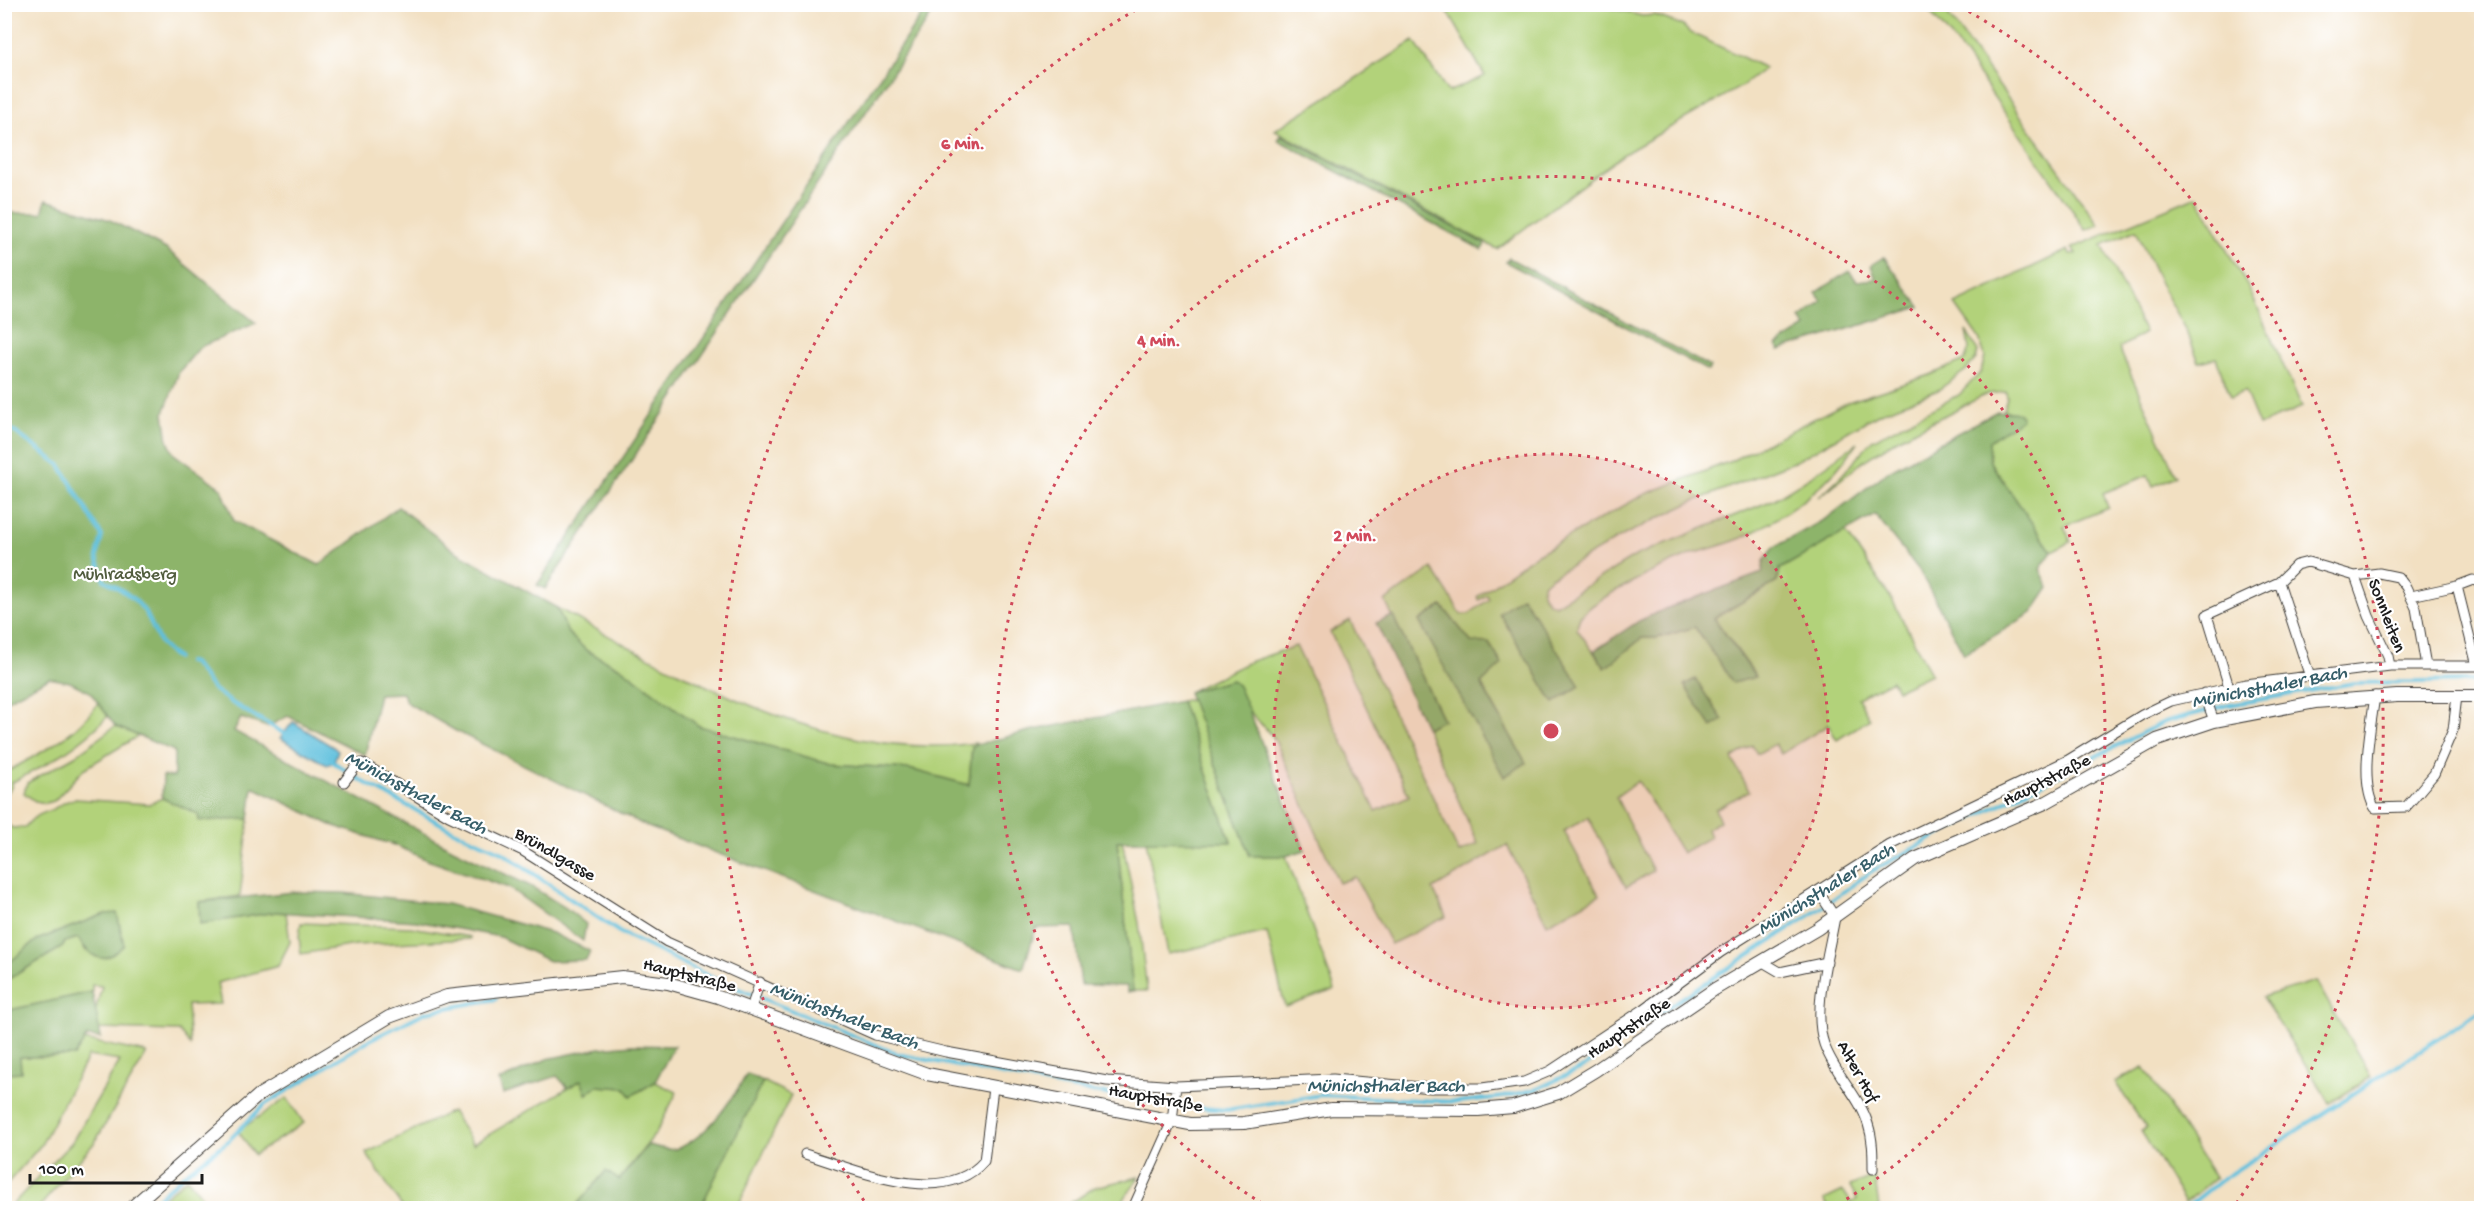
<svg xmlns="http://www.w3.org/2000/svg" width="2486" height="1213" font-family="'Gochi Hand',sans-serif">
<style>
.green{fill:#b2d27a;stroke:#67774b;stroke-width:1.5;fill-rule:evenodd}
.forest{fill:#8db46a;stroke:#546843;stroke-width:1.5}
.water{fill:#5ec0dd;stroke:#3d6e7c;stroke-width:1.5}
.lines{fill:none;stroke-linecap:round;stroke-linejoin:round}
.stream{stroke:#5ec0dd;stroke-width:4}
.minor-casing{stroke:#3c3935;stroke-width:11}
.tertiary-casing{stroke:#3c3935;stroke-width:14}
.minor{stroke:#fff;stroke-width:9}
.tertiary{stroke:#fff;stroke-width:12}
.ring{fill:none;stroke:#d1495b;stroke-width:3;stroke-dasharray:3 6}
.labels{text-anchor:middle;stroke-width:4.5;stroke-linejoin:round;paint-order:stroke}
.park-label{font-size:18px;fill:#505c3d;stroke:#fff}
.street-label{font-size:18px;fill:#1c1c1c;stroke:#fff}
.water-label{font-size:20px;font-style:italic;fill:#365e69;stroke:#fff}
.centre{fill:#d1495b;stroke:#fff;stroke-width:3}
.ring-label{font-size:18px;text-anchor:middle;font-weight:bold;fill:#d1495b;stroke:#fff;stroke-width:4.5;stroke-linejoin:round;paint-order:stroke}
</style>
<rect width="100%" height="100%" fill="#fff"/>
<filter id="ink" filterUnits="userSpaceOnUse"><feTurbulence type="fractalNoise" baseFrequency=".0167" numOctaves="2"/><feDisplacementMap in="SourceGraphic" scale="12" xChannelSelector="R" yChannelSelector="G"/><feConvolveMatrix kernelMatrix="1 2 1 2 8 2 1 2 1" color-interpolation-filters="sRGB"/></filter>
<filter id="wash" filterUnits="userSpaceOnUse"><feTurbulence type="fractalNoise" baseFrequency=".008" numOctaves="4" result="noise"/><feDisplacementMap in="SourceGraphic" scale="24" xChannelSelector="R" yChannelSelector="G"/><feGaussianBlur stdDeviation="1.35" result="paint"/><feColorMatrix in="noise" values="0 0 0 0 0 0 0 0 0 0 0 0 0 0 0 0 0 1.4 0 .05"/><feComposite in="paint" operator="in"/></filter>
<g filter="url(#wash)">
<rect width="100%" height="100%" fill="#f2e0c2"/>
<path class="green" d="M1444 5H1598L1642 16 1655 15 1683 26 1689 32 1765 68 1742 86 1624 154 1497 249 1275 130 1414 41 1448 92 1485 76Z
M1924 5H1941L2099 225 2086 230 1960 48Z
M2197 196 2250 291 2302 407 2259 425 2245 391 2231 397 2216 358 2199 362 2187 331 2160 283 2136 230 2102 245 2145 333 2119 348 2176 476 2153 486 2148 475 2103 493 2108 508 2064 526 2071 542 2052 552 1990 462 1989 441 2019 413 2003 411 2007 398 2006 392 1987 394 1899 438 1865 460 1819 497 1842 475 1872 440 1959 395 1981 372 1985 356 1979 338 1955 304 2068 250 2070 255 2076 254 2072 248Z
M1966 331 1978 351 1976 359 1965 371 1938 390 1880 413 1798 460 1692 502 1626 534 1551 577 1543 584 1542 593 1548 602 1555 605 1637 555 1773 500 1813 475 1857 443C1829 486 1791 512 1746 536 1730 544 1710 548 1693 554 1668 564 1597 596 1581 616 1578 620 1578 624 1577 629L1605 668 1642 638H1657L1695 627 1702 638 1756 676 1714 618 1777 582 1780 569 1845 531 1891 598 1931 674 1897 690 1892 680 1858 698 1870 719 1837 740 1828 725 1781 754 1775 744 1757 754 1752 745 1732 758 1749 791 1715 809 1720 821 1707 829 1710 837 1682 853 1638 781 1616 797 1653 871 1626 887 1588 817 1564 831 1599 895 1547 924 1507 845 1433 889 1446 917 1391 944 1355 877 1339 883 1274 738C1266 728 1256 720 1248 709 1241 700 1241 688 1232 680L1188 692 1249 662 1296 646 1376 811 1409 796 1330 632 1350 620 1459 853 1478 844 1426 728 1443 720 1385 601 1432 568 1461 614H1469L1489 599 1487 595 1479 600 1477 597 1534 556 1643 495 1731 461 1845 403 1930 375 1965 360 1969 349ZM1442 606 1471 642 1481 683 1526 763 1419 621Z
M557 608C683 675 828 764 976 743V745L972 747 969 785 909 769 831 764 699 726 624 670 587 651 568 633Z
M1191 699 1250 856H1286L1335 990 1285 1007 1267 932 1168 954 1146 840 1231 842 1181 701Z
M99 702 108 716C80 746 48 764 11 783L12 786 5 796V773C41 752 75 737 99 702Z
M115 726 138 736 84 769 54 801 46 803 35 801 24 793 27 783 75 756Z
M162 798 198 814 199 821 249 819 240 896 199 902 200 924 276 912 286 913 290 942 278 966 217 983 221 1004 187 1005 190 1045 179 1031 98 1029 94 1016 102 986 92 985V992L5 1011V981L61 948 65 942 78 938 86 951 105 914 37 940 5 966V822L12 828 25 827C36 814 38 816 53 809 62 805 65 800 75 799L149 804Z
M1117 840H1122L1139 923 1147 991H1133Z
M301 923 411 927 470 937V939L356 945 301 954 299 937Z
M2316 981 2371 1077 2330 1103 2262 997Z
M84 1040 147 1053 95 1142 42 1204 38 1208H9L72 1142 120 1061 88 1056 41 1145 5 1186 4 1073 21 1072 20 1057 74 1056Z
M2144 1067 2215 1178 2185 1203 2141 1131 2146 1128 2115 1082Z
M581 1080 587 1094 597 1086 625 1088 631 1096 655 1082 677 1092 656 1133 619 1180 605 1172 574 1208H403L366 1153 452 1111 473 1144Z
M763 1081 791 1095 738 1206 743 1208H700Z
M287 1098 304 1123 254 1155 238 1131Z
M1139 1177 1118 1208H1063L1095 1187Z
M1871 1177 1875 1179 1879 1208H1829L1824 1200 1843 1191 1852 1203 1857 1199 1850 1186Z
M187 1178 207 1203 201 1208H151Z"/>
<path class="forest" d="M928 5H938L545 589 537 585Z
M1281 135 1485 244 1482 250 1278 140Z
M46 200 110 220 166 249 256 323 200 347 179 372 164 413 168 441 174 454 222 489 234 521 319 565 398 507 455 551 557 608 568 633 587 651 624 670 699 726 831 764 909 769 969 785 972 746 1029 731 1181 701 1231 842 1117 841 1133 991 1127 992V986L1081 985 1074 927 1036 928 1023 969 648 827 454 730 406 702 403 693 379 694 365 755 288 716 267 727 241 718 234 731 453 849 532 887 566 908 586 924 583 941 509 888 427 860 397 846 331 825 253 787 249 819 199 821 198 814 162 798 163 776 174 777V751L115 726 90 692 70 682 49 678 5 701 4 635 7 625 4 615 5 213H42Z
M1884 257 1920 307 1779 350 1777 345 1806 327 1800 319 1822 301 1816 293 1849 271 1857 281 1876 279 1871 265Z
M1509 258 1710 367 1708 371 1506 262Z
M1997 411 2019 413 2022 419 1989 441 1990 462 2052 552 2040 569 2049 588 2032 613 1964 654 1919 570 1875 515 1780 569 1777 582 1714 618 1756 677 1733 683 1695 627 1657 638H1642L1605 668 1594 651 1639 621 1665 609 1762 573 1764 561 1773 548 1827 518 1889 471Z
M1522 596 1580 686 1554 703 1499 613Z
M1442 606 1471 642 1489 643 1502 664 1481 684 1526 763 1504 777 1419 621Z
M1393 616 1443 720 1426 728 1376 623Z
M1695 679 1723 720 1712 727 1684 685Z
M1232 680 1238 686 1248 709 1305 850 1286 856H1250L1188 692Z
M294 892 343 893 447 904 552 933 590 951 586 960 549 961 500 937 416 921 276 912 200 924 199 902Z
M117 913 124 945C104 966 92 960 78 938L65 942 61 948 5 981V966L37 940 105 914Z
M92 992 101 1038 87 1037 74 1056 20 1057 21 1072 5 1073V1011Z
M632 1045 674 1046 655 1082 631 1096 625 1088 597 1086 586 1094 581 1080 568 1088 557 1076 503 1094 499 1081 547 1059 600 1048Z
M747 1074 763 1081 700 1208H574L606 1171 619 1180 648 1145C655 1146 668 1151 676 1149 707 1138 731 1101 747 1074Z"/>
<path class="water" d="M293 722 338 750 334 762 327 765 280 738Z"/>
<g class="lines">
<path class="stream" d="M4 424 60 465 102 536 97 557 104 580C119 588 135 597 145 612 157 631 155 645 177 658
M188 662 193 663 213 689 232 703 285 734
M330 760 362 781 454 831 500 851 619 932 717 980 898 1054 1063 1087 1179 1106 1226 1110 1321 1095 1458 1102 1503 1097 1537 1089 1584 1067 1628 1033 1818 910 1872 871 1929 840 2164 722 2229 705 2354 683 2482 681
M146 1208 187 1172 227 1142 264 1105 366 1042 426 1012 496 999
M2186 1208 2221 1180 2482 1010"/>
</g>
</g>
<g filter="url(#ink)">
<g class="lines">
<g class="minor-casing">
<path id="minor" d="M2355 576 2369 616 2388 656 2390 666
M2279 582 2310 677
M2411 596 2457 586
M2477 666 2457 586 2473 580 2482 582
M2229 687 2207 615 2279 582 2296 565 2308 562 2355 576 2379 573 2398 577 2406 587 2416 608 2426 666
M2204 693 2214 721
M2375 696C2371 726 2359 784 2375 808L2406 807 2434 774 2453 730 2457 696
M344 782 358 764 362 763 449 816 523 851 667 942 875 1035 946 1052 1107 1081 1176 1086 1333 1079 1431 1088H1482L1524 1082 1550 1071 1644 1009 1721 952 1890 845 2068 760 2142 715 2171 701 2246 684 2390 666H2482
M1818 891 1835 917C1829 952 1812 1009 1824 1044 1834 1073 1859 1095 1868 1124 1873 1139 1873 1154 1873 1169
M1763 962 1780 972 1827 962
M751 1008 760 982
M805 1154C854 1169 943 1209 984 1161L993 1088
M1133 1208 1172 1121 1176 1086"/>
</g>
<g class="tertiary-casing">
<path id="tertiary" d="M131 1208 259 1095 389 1017 447 996 622 977 668 983 718 997 927 1074 1190 1124 1244 1123 1332 1109 1478 1110 1513 1107 1558 1093 1596 1070 1715 989 1817 929 1915 859 2045 803 2157 740 2214 721 2315 702 2397 696H2482"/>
</g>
<use href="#minor" class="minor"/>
<use href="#tertiary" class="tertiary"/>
</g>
</g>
<circle cx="1551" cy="731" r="277" fill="#d1495b" fill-opacity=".12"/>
<g class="ring">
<circle cx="1551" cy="731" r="277"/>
<path d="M1270 1208A554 554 0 1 1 1832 1208"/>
<path d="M869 1208A832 832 0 0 1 1141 7M1961 7A832 832 0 0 1 2233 1208"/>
</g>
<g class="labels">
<g class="park-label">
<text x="125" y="579">Mühlradsberg</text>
</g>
<g class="street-label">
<text transform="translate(2388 615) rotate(69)" y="6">Sonnleiten</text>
<text transform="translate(2046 779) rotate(-27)" y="6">Hauptstraße</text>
<text transform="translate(556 853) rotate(30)" y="6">Bründlgasse</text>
<text transform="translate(690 974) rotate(14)" y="6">Hauptstraße</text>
<text transform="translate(1628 1027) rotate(-34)" y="6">Hauptstraße</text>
<text transform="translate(1859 1071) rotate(61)" y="6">Alter Hof</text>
<text transform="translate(1156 1097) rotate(10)" y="6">Hauptstraße</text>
</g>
<g class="water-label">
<text transform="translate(2269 685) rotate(-11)" y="7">Münichsthaler Bach</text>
<text transform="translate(417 791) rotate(28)" y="7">Münichsthaler Bach</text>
<text transform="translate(1825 887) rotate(-32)" y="7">Münichsthaler Bach</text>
<text transform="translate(845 1014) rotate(21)" y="7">Münichsthaler Bach</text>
<text x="1386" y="1091">Münichsthaler Bach</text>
</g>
</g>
<circle cx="1551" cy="731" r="9" class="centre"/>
<g class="ring-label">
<text x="963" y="149">6 Min.</text>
<text x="1159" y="346">4 Min.</text>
<text x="1355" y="541">2 Min.</text>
</g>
<rect width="2486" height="1213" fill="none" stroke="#fff" stroke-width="24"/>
<path d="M30 1174v9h172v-9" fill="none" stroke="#1c1c1c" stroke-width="3"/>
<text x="39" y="1174" font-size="18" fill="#1c1c1c" stroke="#ffffff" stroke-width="4.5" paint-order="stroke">100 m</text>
</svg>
